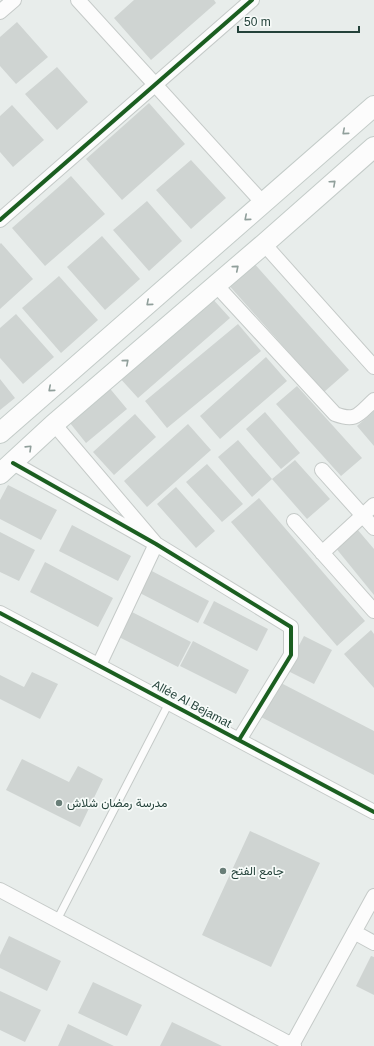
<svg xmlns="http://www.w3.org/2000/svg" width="374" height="1046" font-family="Arial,Vazirmatn,sans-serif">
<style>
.building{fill:#cfd4d2}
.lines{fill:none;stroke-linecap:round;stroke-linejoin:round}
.lane-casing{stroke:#c5cac8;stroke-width:9}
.street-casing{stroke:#c5cac8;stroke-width:16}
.secondary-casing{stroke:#c3cbc8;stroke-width:22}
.lane{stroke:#fcfcfc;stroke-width:7}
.street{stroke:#fcfcfc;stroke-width:14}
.secondary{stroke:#fcfcfc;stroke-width:20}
.cycleway-casing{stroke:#f7fbf9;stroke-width:6}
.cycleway{stroke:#1b5e20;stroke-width:4}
.oneway{stroke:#909f9b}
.poi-dot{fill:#697e78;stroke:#f7fbf9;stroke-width:1.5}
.labels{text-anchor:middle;stroke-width:3.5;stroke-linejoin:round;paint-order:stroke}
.street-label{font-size:12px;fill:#24423a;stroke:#f7fbf9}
.poi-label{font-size:12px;fill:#24423a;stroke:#f7fbf9;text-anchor:start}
</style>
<rect width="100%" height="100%" fill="#e8edeb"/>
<path class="building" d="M134 0H214L216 3 151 60 114 18Z
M17 22 48 57 16 84 0 66V37Z
M57 67 88 102 57 130 25 94Z
M149 103 185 144 122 200 86 159Z
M12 105 44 140 13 167 0 152V116Z
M191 160 226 198 191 229 156 190Z
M71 176 105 214 45 266 12 228Z
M147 201 182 241 149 271 113 230Z
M102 236 140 279 105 310 67 267Z
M1 243 33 279 0 309V244Z
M251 260 349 370 324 392 226 282Z
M59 276 98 320 61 353 22 308Z
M210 296 230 318 138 398 118 376Z
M16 314 54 357 23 384 0 358V328Z
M238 324 261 351 167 428 145 401Z
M266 357 287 381 220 439 200 416Z
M0 379 15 398 0 410Z
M107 385 127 409 86 443 66 418Z
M297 386 362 458 341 476 276 404Z
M374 411V446L357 426Z
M265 412 300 453 281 469 246 429Z
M135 414 156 437 114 475 93 452Z
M188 424 211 450 147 507 124 481Z
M238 440 272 479 295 460 330 499 307 519 272 479 252 497 218 457Z
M207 464 243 504 222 522 186 482Z
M8 485 57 510 41 540 0 519V500Z
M176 487 215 531 196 548 157 504Z
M259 498 365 621 337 646 231 522Z
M72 525 131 556 118 581 59 551Z
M357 529 374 549V595L335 547Z
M0 532 35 550 19 581 0 572Z
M45 562 113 598 98 627 30 592Z
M148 569 209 601 198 623 136 591Z
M214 601 268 629 257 651 203 623Z
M130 611 191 642 178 667 117 636Z
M371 630 374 634V688L344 654Z
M304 636 332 650 314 684 286 670Z
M193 641 249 670 236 694 180 666Z
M32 672 58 684 40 719 0 699V675L24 687Z
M279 682 374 731V775L261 717Z
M22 759 69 782 78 766 103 779 80 827 6 790Z
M250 831 320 863 271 967 202 935Z
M9 936 61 961 47 991 0 968V955Z
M371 956 374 957V995L356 986Z
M93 982 142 1005 127 1036 78 1013Z
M0 991 41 1010 25 1042 0 1030Z
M172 1022 222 1046H160Z
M68 1024 114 1046H58Z"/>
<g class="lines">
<g class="lane-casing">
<path id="lane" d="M57 920 169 703"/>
</g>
<g class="street-casing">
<path id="street" d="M78 0 263 203
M0 12 14 0
M0 220 252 0
M264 244 374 367
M216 285 335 414C356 422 358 415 374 400
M54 424 156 544 99 665
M13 463 156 544 291 627V655L239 740
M322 470 374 528
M294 521 374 611
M322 553 374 505
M0 613 374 812
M0 890 294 1046
M354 932 374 943
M292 1045 374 896"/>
</g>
<g class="secondary-casing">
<path id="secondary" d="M0 433 374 106
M0 474 54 424 264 244 374 147"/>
</g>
<use href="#lane" class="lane"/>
<use href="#street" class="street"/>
<use href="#secondary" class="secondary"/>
<g class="cycleway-casing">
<path id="cycleway" d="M0 220 252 0
M13 463 156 544 291 627V655L239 740
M0 613 374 812"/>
</g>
<use href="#cycleway" class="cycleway"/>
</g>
<defs><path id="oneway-chevron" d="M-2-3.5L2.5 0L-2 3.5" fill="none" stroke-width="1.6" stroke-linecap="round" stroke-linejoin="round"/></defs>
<g class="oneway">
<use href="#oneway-chevron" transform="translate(345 132) rotate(139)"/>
<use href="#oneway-chevron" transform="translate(333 183) rotate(-42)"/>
<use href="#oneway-chevron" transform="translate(247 218) rotate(139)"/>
<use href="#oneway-chevron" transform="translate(236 268) rotate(-40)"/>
<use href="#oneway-chevron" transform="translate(149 303) rotate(139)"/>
<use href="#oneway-chevron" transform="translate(126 362) rotate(-41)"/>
<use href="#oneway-chevron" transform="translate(51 389) rotate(139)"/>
<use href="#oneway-chevron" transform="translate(29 448) rotate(-44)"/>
</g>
<g class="poi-dot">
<circle cx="59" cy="803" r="4"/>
<circle cx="223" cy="871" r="4"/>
</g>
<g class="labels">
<g class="street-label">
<text transform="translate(192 704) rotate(28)" y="4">Allée Al Bejamat</text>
</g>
<g class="poi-label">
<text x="67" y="807">مدرسة رمضان شلاش</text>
<text x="231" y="875">جامع الفتح</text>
</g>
</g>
<path d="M238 26v6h121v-6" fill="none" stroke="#24423a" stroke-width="2"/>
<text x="244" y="26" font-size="12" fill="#24423a" stroke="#f7fbf9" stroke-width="3" paint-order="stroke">50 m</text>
</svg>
